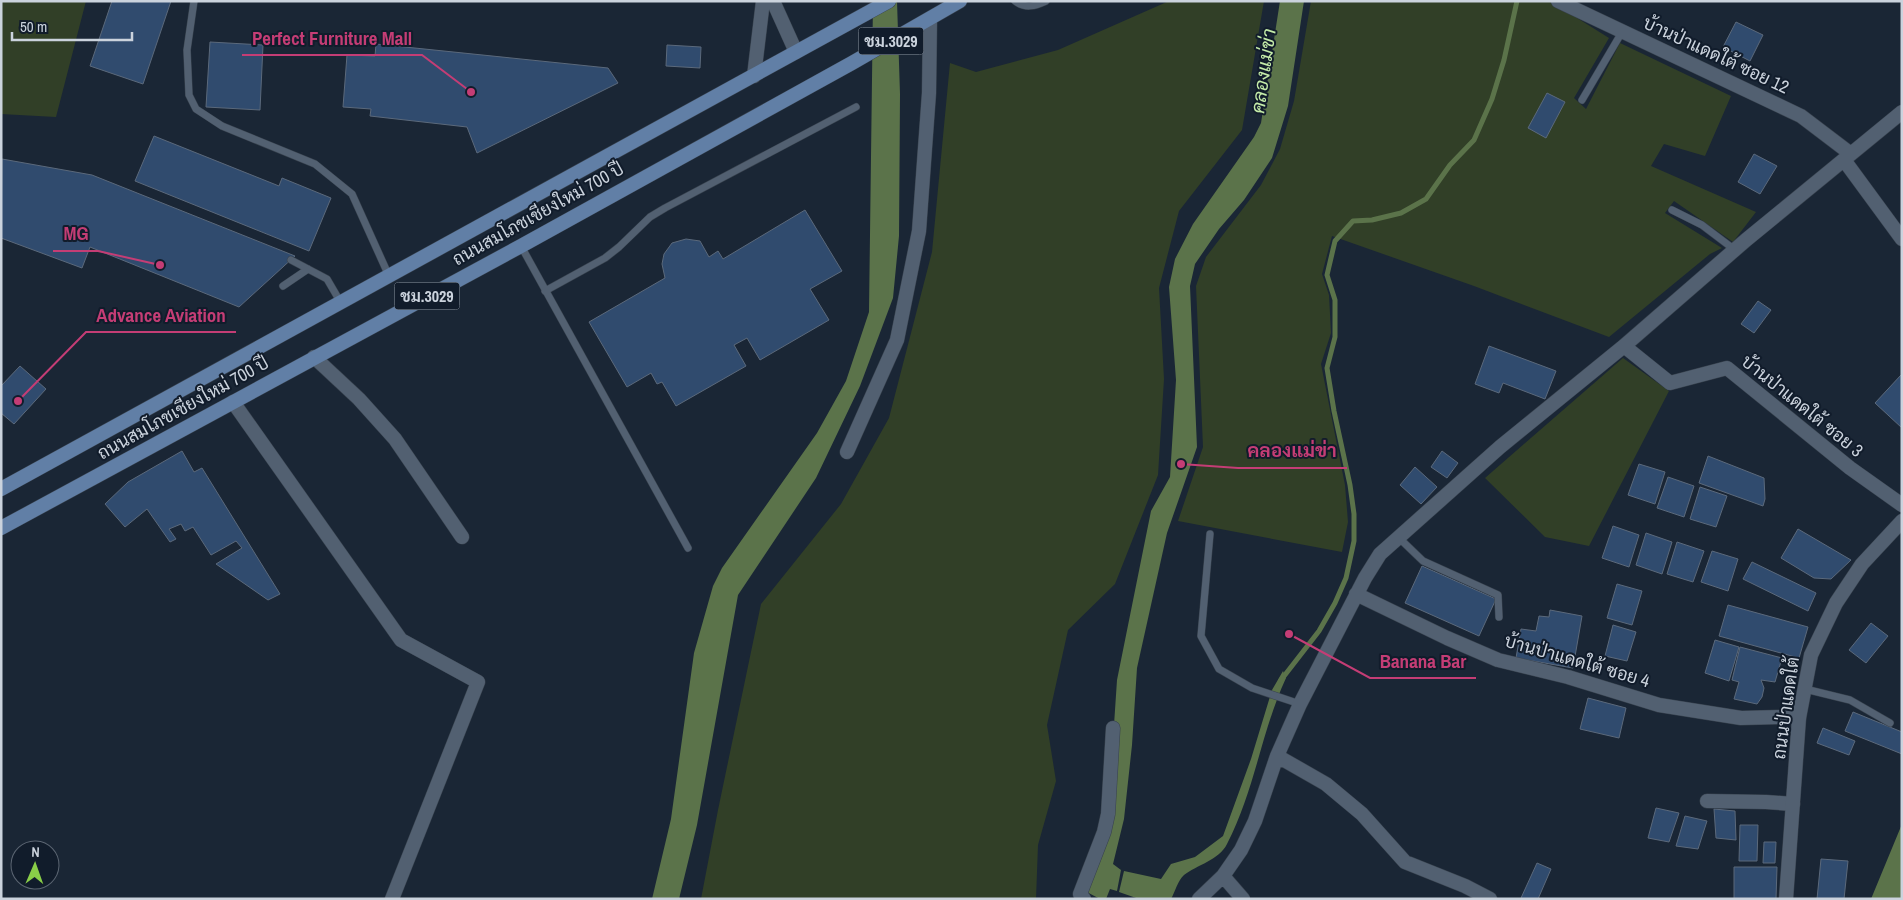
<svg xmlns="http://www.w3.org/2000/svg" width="1903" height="900" font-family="'Archivo Narrow',Sarabun,sans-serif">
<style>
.green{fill:#313f27}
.water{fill:#5b734a}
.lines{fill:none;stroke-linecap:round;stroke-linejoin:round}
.stream{stroke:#5b734a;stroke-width:5}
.building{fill:#304b6e;stroke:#5b697b}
.service-casing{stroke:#38424e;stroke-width:8}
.minor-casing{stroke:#38424e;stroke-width:15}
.tertiary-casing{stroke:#38424e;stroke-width:15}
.primary-casing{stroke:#38424e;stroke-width:15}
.service{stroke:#526071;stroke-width:7}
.minor{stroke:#526071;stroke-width:14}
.tertiary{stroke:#526071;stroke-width:14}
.primary{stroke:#617fa6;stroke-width:14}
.labels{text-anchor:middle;stroke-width:4;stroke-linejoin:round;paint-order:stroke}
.shield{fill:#111c2b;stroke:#939ca8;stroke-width:1}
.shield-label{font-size:16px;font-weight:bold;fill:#cbd3dd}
.street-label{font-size:18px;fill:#cbd3dd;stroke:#111c2b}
.water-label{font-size:19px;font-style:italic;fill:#c5eca9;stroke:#111c2b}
.leader{fill:none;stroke:#c43d75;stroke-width:2}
.callout-dot{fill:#c43d75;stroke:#111c2b;stroke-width:2}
.callout-label{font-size:19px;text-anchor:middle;font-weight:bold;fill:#c43d75;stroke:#111c2b;stroke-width:4;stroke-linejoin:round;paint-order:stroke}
</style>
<rect width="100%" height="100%" fill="#1a2635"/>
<path class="green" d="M1 1H86L56 117 1 114Z
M1169 1H1264L1242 130 1179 211 1159 288 1164 379 1158 475 1115 584 1068 630 1047 725 1056 781 1038 845 1036 899H701L718 810 761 604 841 504 889 418 932 252 950 63 976 72 1058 50Z
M1311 1H1550L1609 38 1574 98 1586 109 1620 43 1731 96 1705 156 1664 144 1651 166 1756 212 1733 242 1674 201 1665 213 1722 248 1710 254 1609 337 1474 286 1332 236 1322 274 1329 295 1331 333 1321 364 1345 485 1348 522 1342 552 1178 521 1203 447 1196 286 1206 257 1261 185 1280 149 1294 101Z
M1623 358 1669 391 1589 546 1545 537 1485 478Z"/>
<path class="water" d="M873 1H897L900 94 899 236 893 298 860 386 816 478 738 595 697 825 679 899H652L671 819 694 653 713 586 722 568 817 433 846 381 869 312Z
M1280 1H1304L1288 106 1272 158 1244 200 1219 229 1195 264 1190 286 1197 447 1167 533 1137 668 1132 745 1124 819 1113 864 1121 870 1117 891 1110 889 1106 899H1100L1083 890 1097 857 1111 770 1117 680 1151 511 1170 477 1176 380 1169 287 1175 259 1193 224 1254 137 1261 123Z
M1283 671 1286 678C1261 732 1255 790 1227 844 1219 860 1197 865 1184 875 1178 880 1175 892 1171 899H1139L1119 892 1124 871 1161 879 1171 864 1195 857 1223 836 1251 759 1272 690Z
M1902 824V899H1871Z"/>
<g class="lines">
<path class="stream" d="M1281 680 1319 631 1335 603 1346 578 1354 541V514L1350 485 1334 411 1327 368 1335 337V300L1327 275 1335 241 1353 221 1372 220 1401 213 1426 199 1450 165 1474 140 1492 99 1504 60 1517 1"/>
</g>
<path class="building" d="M112 1H171L143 84 90 66Z
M1736 22 1763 35 1750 61 1723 47Z
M210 42 263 45 260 110 206 107Z
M376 44 608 68 618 83 477 153 467 127 370 116 371 109 343 107 347 55 375 56Z
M667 45 701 47 700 68 666 66Z
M1547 93 1565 102 1546 138 1528 128Z
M154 136 279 186 282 178 331 198 309 251 135 181Z
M1754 154 1777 166 1760 194 1738 182Z
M2 159 92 175 295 256 239 307 90 247 82 268 1 238Z
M805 210 842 271 810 289 829 320 760 360 747 338 734 345 746 366 676 406 662 382 657 384 651 373 627 387 589 322 665 278 662 264 664 254 672 243 686 239 700 241 709 257 718 251 723 259Z
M1758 301 1771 310 1754 333 1741 324Z
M1489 346 1556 371 1545 399 1503 383 1499 393 1475 384Z
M20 366 46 389 14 424 1 413V386Z
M1901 375H1902V428L1875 403Z
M182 451 194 472 202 468 280 594 268 600 216 564 242 548 236 541 211 555 193 527 185 531 181 524 169 529 176 539 170 542 147 509 125 527 105 504 128 482Z
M1442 451 1458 463 1447 478 1431 467Z
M1708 456 1764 478 1765 499 1763 506 1699 483Z
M1639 464 1665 472 1655 504 1628 495Z
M1415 467 1437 487 1421 504 1400 485Z
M1668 477 1694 486 1684 517 1657 508Z
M1700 487 1727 496 1716 527 1690 519Z
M1613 526 1639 535 1629 567 1602 558Z
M1798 529 1851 560 1831 579 1814 578 1781 558Z
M1646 533 1672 542 1662 574 1636 565Z
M1677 542 1704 551 1693 582 1667 574Z
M1712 551 1738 559 1728 591 1701 582Z
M1752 562 1816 593 1808 611 1743 579Z
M1422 566 1496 599 1479 636 1405 603Z
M1617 584 1642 591 1632 625 1607 618Z
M1728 605 1808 627 1799 658 1719 636Z
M1550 610 1582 616 1573 668 1516 658 1521 629 1536 631 1539 616 1549 617Z
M1871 623 1888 636 1866 663 1849 650Z
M1613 625 1636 632 1627 661 1605 656Z
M1715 640 1739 647 1729 681 1705 673Z
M1740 647 1782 658 1775 682 1761 680 1764 688 1762 697 1757 704 1734 699 1739 682 1732 680Z
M1588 698 1626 708 1619 738 1580 729Z
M1853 712 1902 732V754L1845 731Z
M1823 728 1855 741 1849 755 1817 743Z
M1656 808 1679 813 1669 842 1648 838Z
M1714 809 1735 811 1736 840 1716 838Z
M1685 816 1707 821 1698 849 1676 846Z
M1740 825H1758L1757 861H1739Z
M1764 842H1776L1775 863H1763Z
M1821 859 1848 861 1844 899H1817Z
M1537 863 1551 869 1538 899H1523L1521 898Z
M1734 867H1777L1776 899H1734Z"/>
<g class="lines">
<g class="service-casing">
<path id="service" d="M194 1 187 50 189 95 196 109 222 126 315 164 352 194 389 276
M1015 1C1025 9 1035 6 1046 1
M1582 100 1622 32
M1672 210 1702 225 1735 250
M521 246 688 548
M291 260 327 279 341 303
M283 286 308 269
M545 291 605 258 619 247 650 217 665 208 856 107
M1210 534 1201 636 1219 669 1252 688 1300 704
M1398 537 1423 561 1498 595 1499 617
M1805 689 1850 700 1890 723"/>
</g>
<g class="minor-casing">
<path id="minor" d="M773 1 796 52
M1558 1 1801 116 1851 154
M754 76 763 1
M1844 160 1902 239
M1624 346 1670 383 1727 368 1850 468 1902 505
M314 357 359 399 395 439 462 537
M233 402 401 640 478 682 392 899
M847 452 897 340 919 231 929 93 930 19
M1356 594 1447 638 1498 660 1568 677 1659 705 1741 718 1780 717 1799 718
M1277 756 1326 784 1362 814 1405 862 1465 886 1490 899
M1707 801 1766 802 1793 804
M1223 876 1243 899
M1084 899 1080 894 1104 832 1108 814 1113 728
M1199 899 1223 876 1241 850 1255 821 1277 756 1300 704 1365 578 1380 554 1500 447 1624 346 1746 240 1902 112"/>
</g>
<g class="tertiary-casing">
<path id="tertiary" d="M1786 899 1799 718 1811 655 1836 603 1862 564 1902 521"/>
</g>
<g class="primary-casing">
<path id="primary" d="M1 489 889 1
M1 528 521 246 852 63 960 1"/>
</g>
<use href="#service" class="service"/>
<use href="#minor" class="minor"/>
<use href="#tertiary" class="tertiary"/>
<use href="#primary" class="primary"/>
</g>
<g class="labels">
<g class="shield">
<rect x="858.5" y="27.5" width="65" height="27" rx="4"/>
<rect x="394.5" y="282.5" width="65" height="27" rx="4"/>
</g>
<g class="shield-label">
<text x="891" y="47">ชม.3029</text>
<text x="427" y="302">ชม.3029</text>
</g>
<g class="street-label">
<text transform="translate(1716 55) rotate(25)" y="6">บ้านป่าแดดใต้ ซอย 12</text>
<text transform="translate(538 214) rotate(-29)" y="6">ถนนสมโภชเชียงใหม่ 700 ปี</text>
<text transform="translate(1802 406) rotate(39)" y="6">บ้านป่าแดดใต้ ซอย 3</text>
<text transform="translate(183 408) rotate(-29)" y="6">ถนนสมโภชเชียงใหม่ 700 ปี</text>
<text transform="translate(1577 661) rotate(16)" y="6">บ้านป่าแดดใต้ ซอย 4</text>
<text transform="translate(1786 708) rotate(-82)" y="6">ถนนป่าแดดใต้</text>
</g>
<g class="water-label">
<text transform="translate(1263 71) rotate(-82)" y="7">คลองแม่ข่า</text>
</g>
</g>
<path class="leader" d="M471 92L422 55H242M160 265L98 251H53M18 401L86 332H236M1181 464L1238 468H1347M1289 634L1370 678H1476"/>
<g class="callout-dot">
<circle cx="471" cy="92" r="5"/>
<circle cx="160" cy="265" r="5"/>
<circle cx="18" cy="401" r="5"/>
<circle cx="1181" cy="464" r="5"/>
<circle cx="1289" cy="634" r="5"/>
</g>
<g class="callout-label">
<text x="332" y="45">Perfect Furniture Mall</text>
<text x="76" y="240">MG</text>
<text x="161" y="322">Advance Aviation</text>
<text x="1292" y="457">คลองแม่ข่า</text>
<text x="1423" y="668">Banana Bar</text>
</g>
<rect width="1903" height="900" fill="none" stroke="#cbd3dd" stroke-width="5"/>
<g transform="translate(35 865) rotate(2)"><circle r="24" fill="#111c2b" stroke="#5b6572"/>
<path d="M0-4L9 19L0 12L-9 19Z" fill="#89ce48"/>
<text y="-8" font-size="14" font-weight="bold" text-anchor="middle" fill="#cbd3dd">N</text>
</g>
<path d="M12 32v8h120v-8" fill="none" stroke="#cbd3dd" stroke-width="2.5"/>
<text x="20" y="32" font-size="15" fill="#cbd3dd" stroke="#111c2b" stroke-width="4" paint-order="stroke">50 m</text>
</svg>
